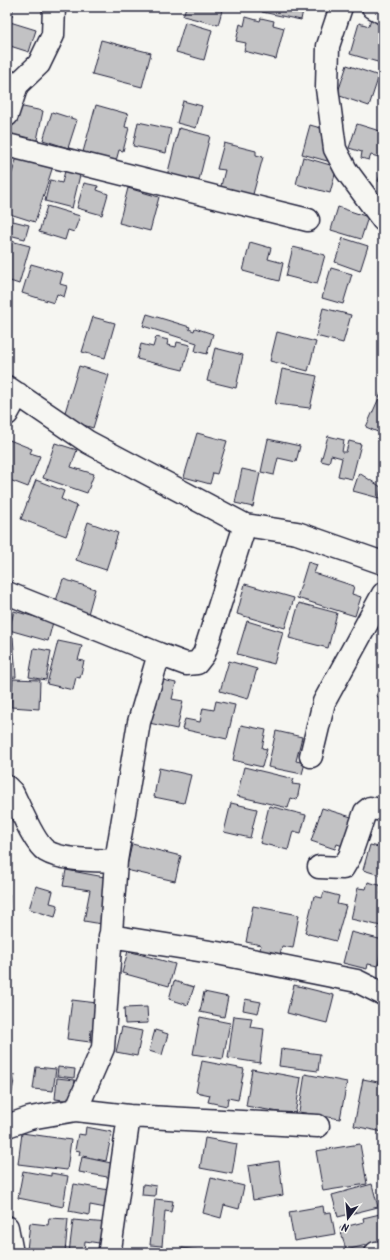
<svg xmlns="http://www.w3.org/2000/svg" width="390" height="1260" font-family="Kalam,sans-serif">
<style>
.building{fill:#c2c2c4;stroke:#22223b}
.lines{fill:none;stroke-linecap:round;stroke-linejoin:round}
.minor-casing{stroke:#22223b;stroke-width:25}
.minor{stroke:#f6f6f2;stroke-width:22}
</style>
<rect width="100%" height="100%" fill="#f6f6f2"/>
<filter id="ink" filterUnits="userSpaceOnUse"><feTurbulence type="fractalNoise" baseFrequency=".025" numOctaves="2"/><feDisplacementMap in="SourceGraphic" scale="8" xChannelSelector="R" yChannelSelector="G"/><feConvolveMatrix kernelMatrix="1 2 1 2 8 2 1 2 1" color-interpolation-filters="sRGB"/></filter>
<g filter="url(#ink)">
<path class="building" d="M7 7H13L12 16 7 15Z
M186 7H223L218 25 183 16Z
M263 7H308L307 10H303L301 20 262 12Z
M246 17 260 21 261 18 274 21 273 25 284 28 276 59 244 51 246 43 236 41 240 24 244 26Z
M371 18 383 22V56L381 63 350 54 359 23 369 26Z
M10 22 36 30 29 52 7 45V32Z
M185 22 212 30 204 60 176 52Z
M101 40 151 53 142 87 92 74Z
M347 65 379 76 369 106 337 95Z
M183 101 202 106 196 128 177 123Z
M13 105 43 111 36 145 7 139Z
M96 105 128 114 125 127 129 128 123 151 119 150 116 161 83 152Z
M52 112 77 120 68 148 43 140Z
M138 122 171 129 166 153 133 146Z
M357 124 383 132V158L371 155 369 160 361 158 362 152 349 148Z
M310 125 324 129 338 164 302 154Z
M179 128 210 136 198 184 167 176Z
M224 143 256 151V155L263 157 252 198 220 190 225 170 217 169Z
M18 154 53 166 35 222 7 213V188Z
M303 157 337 167 330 193 296 184Z
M383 166V183L378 181Z
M65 171 80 175 72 208 45 201 50 180 62 183Z
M84 183 98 186 97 190 108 194 102 215 77 208Z
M128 188 159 197 150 231 119 223Z
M47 206 80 216 74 232 68 230 65 240 39 232Z
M338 207 368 217 361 239 331 230Z
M13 221 29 225 25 239 9 235Z
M343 238 368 246 360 271 335 262Z
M7 240 30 246 19 284 7 280Z
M250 242 271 248 268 259 283 263 279 281 243 271Z
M293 247 325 255 317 284 286 276Z
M31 264 63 273 60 284 67 286 64 297 57 294 54 303 22 293Z
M331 268 352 274 343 304 322 298Z
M323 308 351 315 343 343 316 336Z
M147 314 190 327 189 329 194 331 195 328 213 334 207 354 195 351 197 343 143 326Z
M93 317 115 323 105 358 82 352Z
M277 332 316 342 308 371 270 361Z
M156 337 168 340 167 345 176 347 177 342 190 345 183 370 137 359 141 344 153 347Z
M215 348 243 355 236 388 207 381Z
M79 366 109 375 93 428 63 419Z
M282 369 317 376 310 408 275 404Z
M383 389V426L380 433 366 427Z
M197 433 227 441 217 474 213 473 210 484 184 477Z
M328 436 344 440 342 452H346L349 441 361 444 352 479 338 476 342 458 331 455 329 463 321 461Z
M7 439 32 449 30 453 40 456 28 487 7 479Z
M268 439 300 446 296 462 278 458 274 475 261 472Z
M55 443 77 450 71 467 94 474 87 493 43 478Z
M242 469 260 473 253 507 235 503Z
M359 473 381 487 379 498 353 491Z
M36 480 64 491 61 499 77 506 66 536 21 519Z
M88 522 118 533 106 570 76 560Z
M308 562 317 565 314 573 354 586 352 594 361 597 355 616 297 598Z
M63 579 95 589 88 614 55 604Z
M245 584 294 598 285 628 237 614Z
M299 603 337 613 328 648 289 638Z
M14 611 53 622 48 641 9 630Z
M247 621 283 632 274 664 237 654Z
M7 637H13L16 677 7 678Z
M58 641 82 646 78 660 84 661 80 678 76 677 73 690 47 684Z
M34 648 51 651 46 680 29 677Z
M229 661 257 669 248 699 220 691Z
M13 679 40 680 39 709 11 707Z
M159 679 176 683 172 699 183 701 177 729 149 723Z
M383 681V699L376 696Z
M216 701 235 705 227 739 182 729 185 719 200 722 203 708 214 710Z
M241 725 266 730 262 748 267 749 262 767 233 760Z
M276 731 302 737 296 761 305 763 302 774 268 767Z
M244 767 294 779 292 784 300 785 297 800 291 798 288 808 237 796Z
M159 768 191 775 184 803 154 797Z
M231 803 257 809 250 838 224 832Z
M269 806 306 815 301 833 293 831 288 850 260 843Z
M322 808 361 820 352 849 337 844 335 849 311 841Z
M132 844 181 856 175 881 126 870Z
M370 845 383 848V876L363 870Z
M66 870 110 878 102 924 84 921 90 890 63 886Z
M368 882 383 886 381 894 383 895V919L381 926 351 919 358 888 366 889Z
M36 886 53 891 50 903 58 905 55 917 29 909Z
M324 892 339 896 337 904 346 906 336 941 305 933 314 896 322 898Z
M7 895H9L8 929H7Z
M253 906 299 915 293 948 282 946 279 959 259 954 261 945 246 942Z
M351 932 383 940 378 966 368 964 367 969 343 963Z
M128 951 175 964 169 986 122 973Z
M174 981 194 987 188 1005 169 999Z
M294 985 334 995 327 1023 287 1013Z
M204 992 228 997 224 1017 200 1012Z
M245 999 261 1002 258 1013 243 1010Z
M72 1000 105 1004 102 1031 91 1030 90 1042 67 1039Z
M147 1007 148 1023 125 1024 124 1008Z
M234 1016 252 1018 250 1027 264 1029 260 1063 228 1058Z
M200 1017 230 1023 223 1059 193 1054Z
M122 1027 142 1031 137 1056 116 1052Z
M155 1030 168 1034 162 1055 149 1051Z
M281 1049 320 1054 318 1071 279 1066Z
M202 1061 244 1069 238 1100 228 1098 227 1106 208 1102 210 1095 196 1092Z
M36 1067 56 1069 53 1091 33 1089Z
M58 1067 75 1069 74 1078 57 1076Z
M252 1069 301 1078 295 1115 246 1106Z
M7 1074 15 1075 10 1102 7 1101Z
M305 1074 347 1082 340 1119 299 1112Z
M57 1078 75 1080 72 1101 55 1099Z
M363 1079 383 1083V1132L354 1126Z
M86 1127 112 1132 106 1161 79 1155 80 1151 75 1150 78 1134 85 1135Z
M22 1133 71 1140 67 1170 18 1164Z
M205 1138 237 1144 232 1174 200 1168Z
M360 1144 367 1184 323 1191 316 1151Z
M82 1157 116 1164 113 1178 79 1172Z
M279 1161 283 1195 253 1200 248 1166Z
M23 1171 51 1176V1173L68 1176 63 1207 18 1198Z
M211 1178 244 1186 239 1209 224 1205 221 1218 203 1213Z
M74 1184 109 1190 106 1208 90 1205 89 1215 69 1211Z
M143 1184 156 1186 155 1196 142 1195Z
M372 1184 378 1207 338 1217 332 1195Z
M155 1199 173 1201 171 1212 165 1211 162 1246 150 1245Z
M323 1206 324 1213 331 1212 335 1234 294 1241 289 1212Z
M380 1214 383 1224V1241L346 1250 340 1228 364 1222 363 1218Z
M49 1218 68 1219 65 1253 27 1250 30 1223 48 1225Z
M73 1220 108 1223 106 1244 85 1241 84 1253H69Z
M182 1248 197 1250 196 1253H181Z"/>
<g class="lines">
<g class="minor-casing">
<path id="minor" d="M341 7 328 46 327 88 335 149 346 170 383 220
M373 7 383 13
M7 115 17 85 39 64 53 35 54 7
M7 145 308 220
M7 387 88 442 245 525 297 533 383 563
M7 414 18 394
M7 593 159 654
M311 756 324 702 383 594
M7 787 12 792C20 807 33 842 46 851 62 861 97 860 116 861L103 1048 76 1110 30 1118 7 1126
M116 861 139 722 159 654 186 664 197 663 204 654 245 525
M319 867 343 868 350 856 365 812 370 808 383 810
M110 936 217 953 357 981 383 994
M76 1110 129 1116 318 1126
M7 1227 12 1253
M112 1253 110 1249 129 1116
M376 1253 383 1252"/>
</g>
<use href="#minor" class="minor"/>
</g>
</g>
<rect width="390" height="1260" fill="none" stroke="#f6f6f2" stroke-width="24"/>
<rect x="12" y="12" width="366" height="1236" fill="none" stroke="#22223b" stroke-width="1.5" filter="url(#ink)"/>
<g transform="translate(348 1218) rotate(196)" stroke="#f6f6f2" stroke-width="3" paint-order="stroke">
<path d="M0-3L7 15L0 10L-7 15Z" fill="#22223b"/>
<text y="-6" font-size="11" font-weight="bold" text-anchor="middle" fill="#22223b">N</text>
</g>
</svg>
